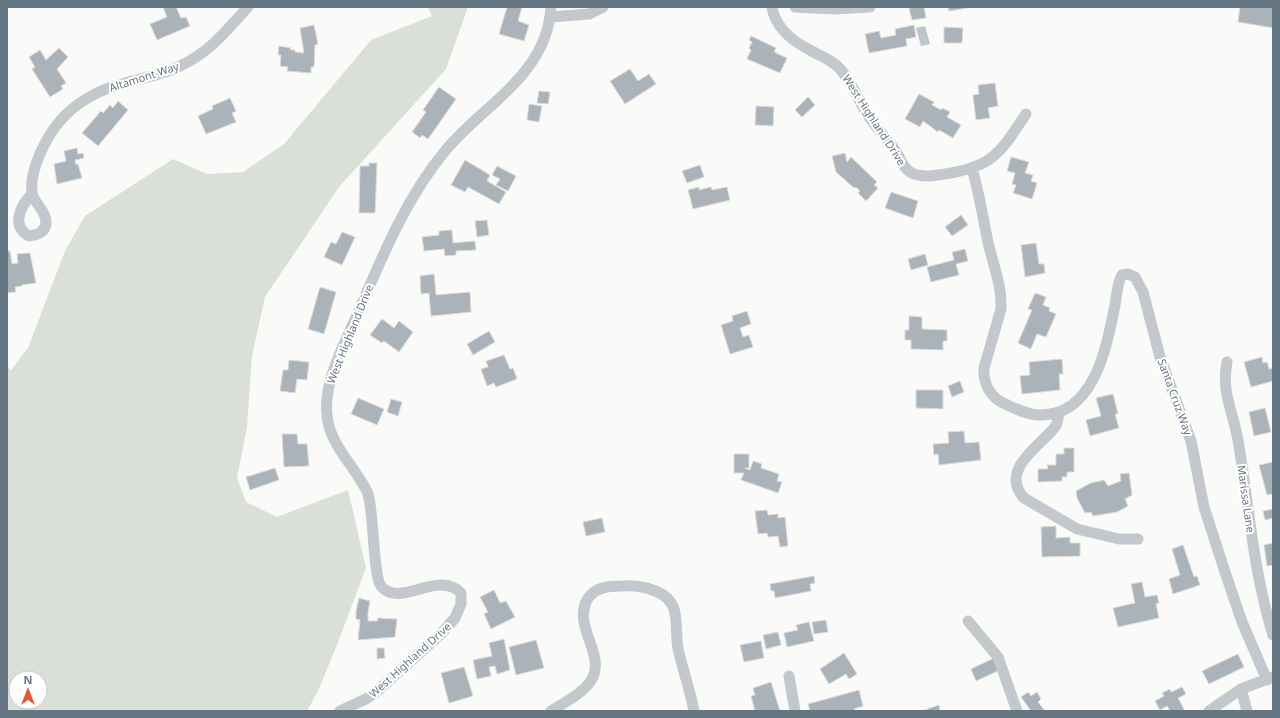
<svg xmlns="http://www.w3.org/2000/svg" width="1280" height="718" font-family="'Noto Sans',sans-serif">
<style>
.green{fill:#dadfd7;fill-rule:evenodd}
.water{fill:#bbc7cb}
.building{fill:#aab3b9;stroke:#dcdcda}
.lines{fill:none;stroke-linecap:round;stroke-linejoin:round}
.minor{stroke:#c3c8cc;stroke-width:11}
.labels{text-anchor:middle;stroke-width:4;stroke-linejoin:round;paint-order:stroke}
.street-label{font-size:11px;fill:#657683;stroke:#fff}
</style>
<rect width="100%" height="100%" fill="#fafaf8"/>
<path class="green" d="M428 7H468L446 69 339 187 265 297 252 356 247 427 237 478 246 502 277 517 348 490 366 568 337 645 318 691 307 711H7V366L11 370 28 348 65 251 85 216 173 159 207 174 243 172 284 144 371 40 432 16ZM16 678H40V702H16Z"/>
<path class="water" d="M925 26 930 44 921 46 916 28Z"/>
<path class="building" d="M163 7H176L181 18 186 17 190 26 157 40 150 24 167 17Z
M507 7H522L518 21 529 25 524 41 499 34Z
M924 7 926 18 912 20 909 8Z
M948 7H968V8L949 11Z
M1240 7H1273V28L1238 22Z
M314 25 318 44 315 45 314 67H311V73L287 71 288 67 280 66 281 55H278L279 46 291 48 290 50H295V52L304 53 300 28Z
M914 25 916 37 906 39 907 46 869 53 865 34 879 31 881 38 896 35 895 29Z
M944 27 963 28 962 43H944Z
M751 36 776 48 774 52 787 58 780 73 747 59 751 50 749 48 752 42 749 40Z
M59 48 68 57 57 69 66 83 61 86 63 89 50 97 32 69 35 67 29 57 40 50 46 60Z
M630 69 638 81 649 74 656 84 625 104 610 81Z
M995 83 998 106 988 108 990 118 976 120 973 95 979 94 978 85Z
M439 87 456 99 428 139 422 135 420 138 412 132 426 112 423 110Z
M539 91 550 92 548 104 537 103Z
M919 94 934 102 932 105 941 110 942 108 950 112 947 117 961 125 953 138 939 130 938 132 923 121 920 127 905 119Z
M808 97 815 105 802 117 795 110Z
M230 98 236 111 232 113 236 122 206 134 198 116 213 109 212 106Z
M118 101 128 110 98 146 82 133 101 111 103 113 110 105 113 108Z
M529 104 542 106 539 122 527 120Z
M756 106 774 107 773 126 755 125Z
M77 148 78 154 83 153 84 158 75 160 76 165 78 164 82 178 57 184 54 164 66 161 64 151Z
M845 153 847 162 851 157 877 182 874 185 878 188 866 201 858 193 860 191 856 187 854 188 836 172 832 156Z
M1011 157 1029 162 1025 173 1033 175 1031 181 1037 183 1032 199 1013 193 1016 185 1012 184 1015 173 1007 171Z
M465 160 490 175 487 181 506 192 499 204 468 187 465 192 451 185Z
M369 163H377L375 213H359L360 166H369Z
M700 165 704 177 687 183 682 171Z
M497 166 516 176 508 191 496 185 500 179 492 175Z
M699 187V190L711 187 712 190 727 187 730 200 693 209 688 190Z
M891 192 918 201 913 218 885 208Z
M961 215 968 225 952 236 945 227Z
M487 220 489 235 477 237 475 221Z
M452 230 453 243 475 241 476 250 456 251V255L445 256 444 249 424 251 422 237 439 235V231Z
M342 232 355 237 342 265 324 257 331 242 336 244Z
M1036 243 1039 264H1044L1045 273 1025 277 1021 245Z
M965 249 968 261 956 264 959 275 931 282 927 267 954 260 952 252Z
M7 251H10L12 264 18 263 17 254 30 253 36 283 22 285V286L15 287 16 292 7 293Z
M925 254 928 265 911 270 908 259Z
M434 274 436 295 470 292 471 312 431 316 429 293 421 294 420 276Z
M320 287 336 292 324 334 308 329Z
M1035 293 1046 297 1043 305 1050 308 1049 311 1056 314 1046 337 1037 334 1031 349 1018 343 1032 310 1028 309Z
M747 311 751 324 740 328 743 337 749 335 753 347 730 354 721 325 733 321 732 316Z
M909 316 922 317V329L947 330V341H943V350L911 349V340H905V330H909Z
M382 319 394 328 399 321 413 332 399 352 384 341 382 343 370 335Z
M489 331 495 342 473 355 467 344Z
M504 355 510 369 513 368 517 379 496 387 494 383 487 386 481 369 488 367 486 361Z
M1262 357 1263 363 1267 362 1269 369 1273 368V381L1251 387 1244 362Z
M1062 359 1063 374H1059L1060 390 1022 394 1020 376 1030 375 1029 362Z
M289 360 309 362 307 380 297 379 295 393 280 391 283 370H288Z
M960 381 964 392 952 397 948 386Z
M916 390H943V409L916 408Z
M1113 394 1118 414H1115L1119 428 1090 436 1086 420 1101 416 1096 398Z
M358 398 384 409 377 425 351 414Z
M391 399 402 402 398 416 387 412Z
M1265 408 1271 432 1254 436 1249 412Z
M964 431 965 443 979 442 981 460 939 465 938 454 934 455 933 444 949 443 948 432Z
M282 434H297L298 444H307L309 466 284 467Z
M1064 448H1074V472H1067V477H1062V481L1038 482V469H1048L1047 465H1056V454H1064Z
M734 454H749V468H745L750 470 753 461 762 464 761 468 779 474 777 481 782 482 778 493 741 480 744 473H734Z
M1273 462V494L1267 495 1259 465Z
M275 468 279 480 250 490 246 477Z
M1129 473 1132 495 1125 499 1128 506 1117 512 1093 516 1091 512 1085 513 1077 498 1076 491 1091 483 1104 480 1108 486 1121 481 1120 474Z
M1273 509V518L1265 520 1263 511Z
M767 510 768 515 778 514V518L785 517 788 546 780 547 778 536 768 537 767 533 758 534 755 511Z
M602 518 605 532 586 536 583 522Z
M1056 526V538L1070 537V543H1080V556L1042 557 1041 527Z
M1273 543V565L1267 566 1264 545Z
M1183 545 1194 577 1197 576 1200 585 1173 594 1169 579 1180 575 1172 549Z
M814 576 815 583 810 584 811 591 775 598 774 591H771L770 584Z
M1142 582 1145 597 1157 595 1159 603 1156 604 1159 618 1118 627 1113 608 1135 603 1131 584Z
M494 590 500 603 506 601 515 617 491 629 484 614 488 612 480 597Z
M359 598 370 601 368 612V621H377L378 618 397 619 395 637 358 640 360 620 356 619V611Z
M826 620 828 632 814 634 812 622Z
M809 622 814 641 787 647 784 633 798 630 796 625Z
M778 632 781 645 766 649 763 635Z
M504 639 510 670 497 674 495 666 489 667 491 676 477 679 473 660 492 656 489 643Z
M536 640 544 668 516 675 509 647Z
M761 641 764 658 744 662 740 645Z
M377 648H384L385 658 377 659Z
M844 653 857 674 849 679 846 674 829 684 820 669Z
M1238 654 1244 667 1209 684 1202 671Z
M994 658 1000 670 976 681 971 669Z
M464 667 473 696 449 703 441 673Z
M771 682 780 711H755L751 696 755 695 753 688Z
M1182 687 1186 694 1178 698 1185 711H1170L1167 706 1160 710 1155 701 1164 696 1162 693 1170 689 1171 692Z
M859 690 863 706 854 709 855 711H810L808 704Z
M1028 692 1031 696 1037 692 1041 699 1038 702 1045 711H1031L1021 697Z
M939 705 940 711H923L930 708Z"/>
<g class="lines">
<path class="minor" d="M772 7C775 26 791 40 808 49 819 56 832 59 841 70 851 82 857 96 864 109 872 124 885 136 895 150 901 158 901 166 910 172 922 179 939 175 951 173 996 165 1002 149 1026 114
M795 7 834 9 870 7
M551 17 589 14 603 7
M972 169C979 191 983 219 988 242 993 265 1002 285 1001 309L984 368C983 382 989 396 1003 403 1014 408 1027 415 1040 415 1093 416 1106 350 1114 310 1117 299 1116 285 1122 275L1128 274 1135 277 1143 292 1160 357 1191 441 1204 507 1225 572 1242 622 1267 680
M32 194C20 206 11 226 29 236 37 235 46 232 46 222 46 211 34 203 32 193 29 171 46 137 60 121 75 103 100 89 122 84 141 78 162 75 180 66 211 51 225 32 248 7
M1227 362C1221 393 1233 411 1238 440 1249 505 1253 571 1273 635
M1059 412C1058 417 1058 423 1055 427 1039 447 999 470 1024 498L1077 529 1119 539H1138
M968 621 998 657 1017 711
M789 676 795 711
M1241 689 1247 711
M340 711 366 699 375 693 440 635 455 618 461 604V593C438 569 400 609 381 586 373 576 374 513 368 494 366 488 362 483 359 478 346 457 329 440 327 415 323 382 345 343 358 313 382 257 406 198 445 151 484 104 547 75 551 7
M551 711C565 702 586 692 593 677 604 653 573 625 587 600 594 587 609 586 622 586 641 585 671 590 675 613 677 624 676 637 678 649 683 670 690 690 694 711
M1209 711 1241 689 1273 677"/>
</g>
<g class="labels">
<g class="street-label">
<text transform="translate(144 77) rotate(-18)" y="4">Altamont Way</text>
<text transform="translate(874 120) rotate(57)" y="4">West Highland Drive</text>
<text transform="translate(350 334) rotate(-68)" y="4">West Highland Drive</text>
<text transform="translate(1175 397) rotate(70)" y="4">Santa Cruz Way</text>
<text transform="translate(1246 499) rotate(82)" y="4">Marissa Lane</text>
<text transform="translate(410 660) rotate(-42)" y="4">West Highland Drive</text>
</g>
</g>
<rect width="1280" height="718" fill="none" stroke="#657683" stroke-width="16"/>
<g transform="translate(28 690)"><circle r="19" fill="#ffffff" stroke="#c1c8cd"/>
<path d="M0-3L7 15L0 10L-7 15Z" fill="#e4572e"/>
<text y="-6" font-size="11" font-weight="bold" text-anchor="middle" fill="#657683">N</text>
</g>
</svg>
